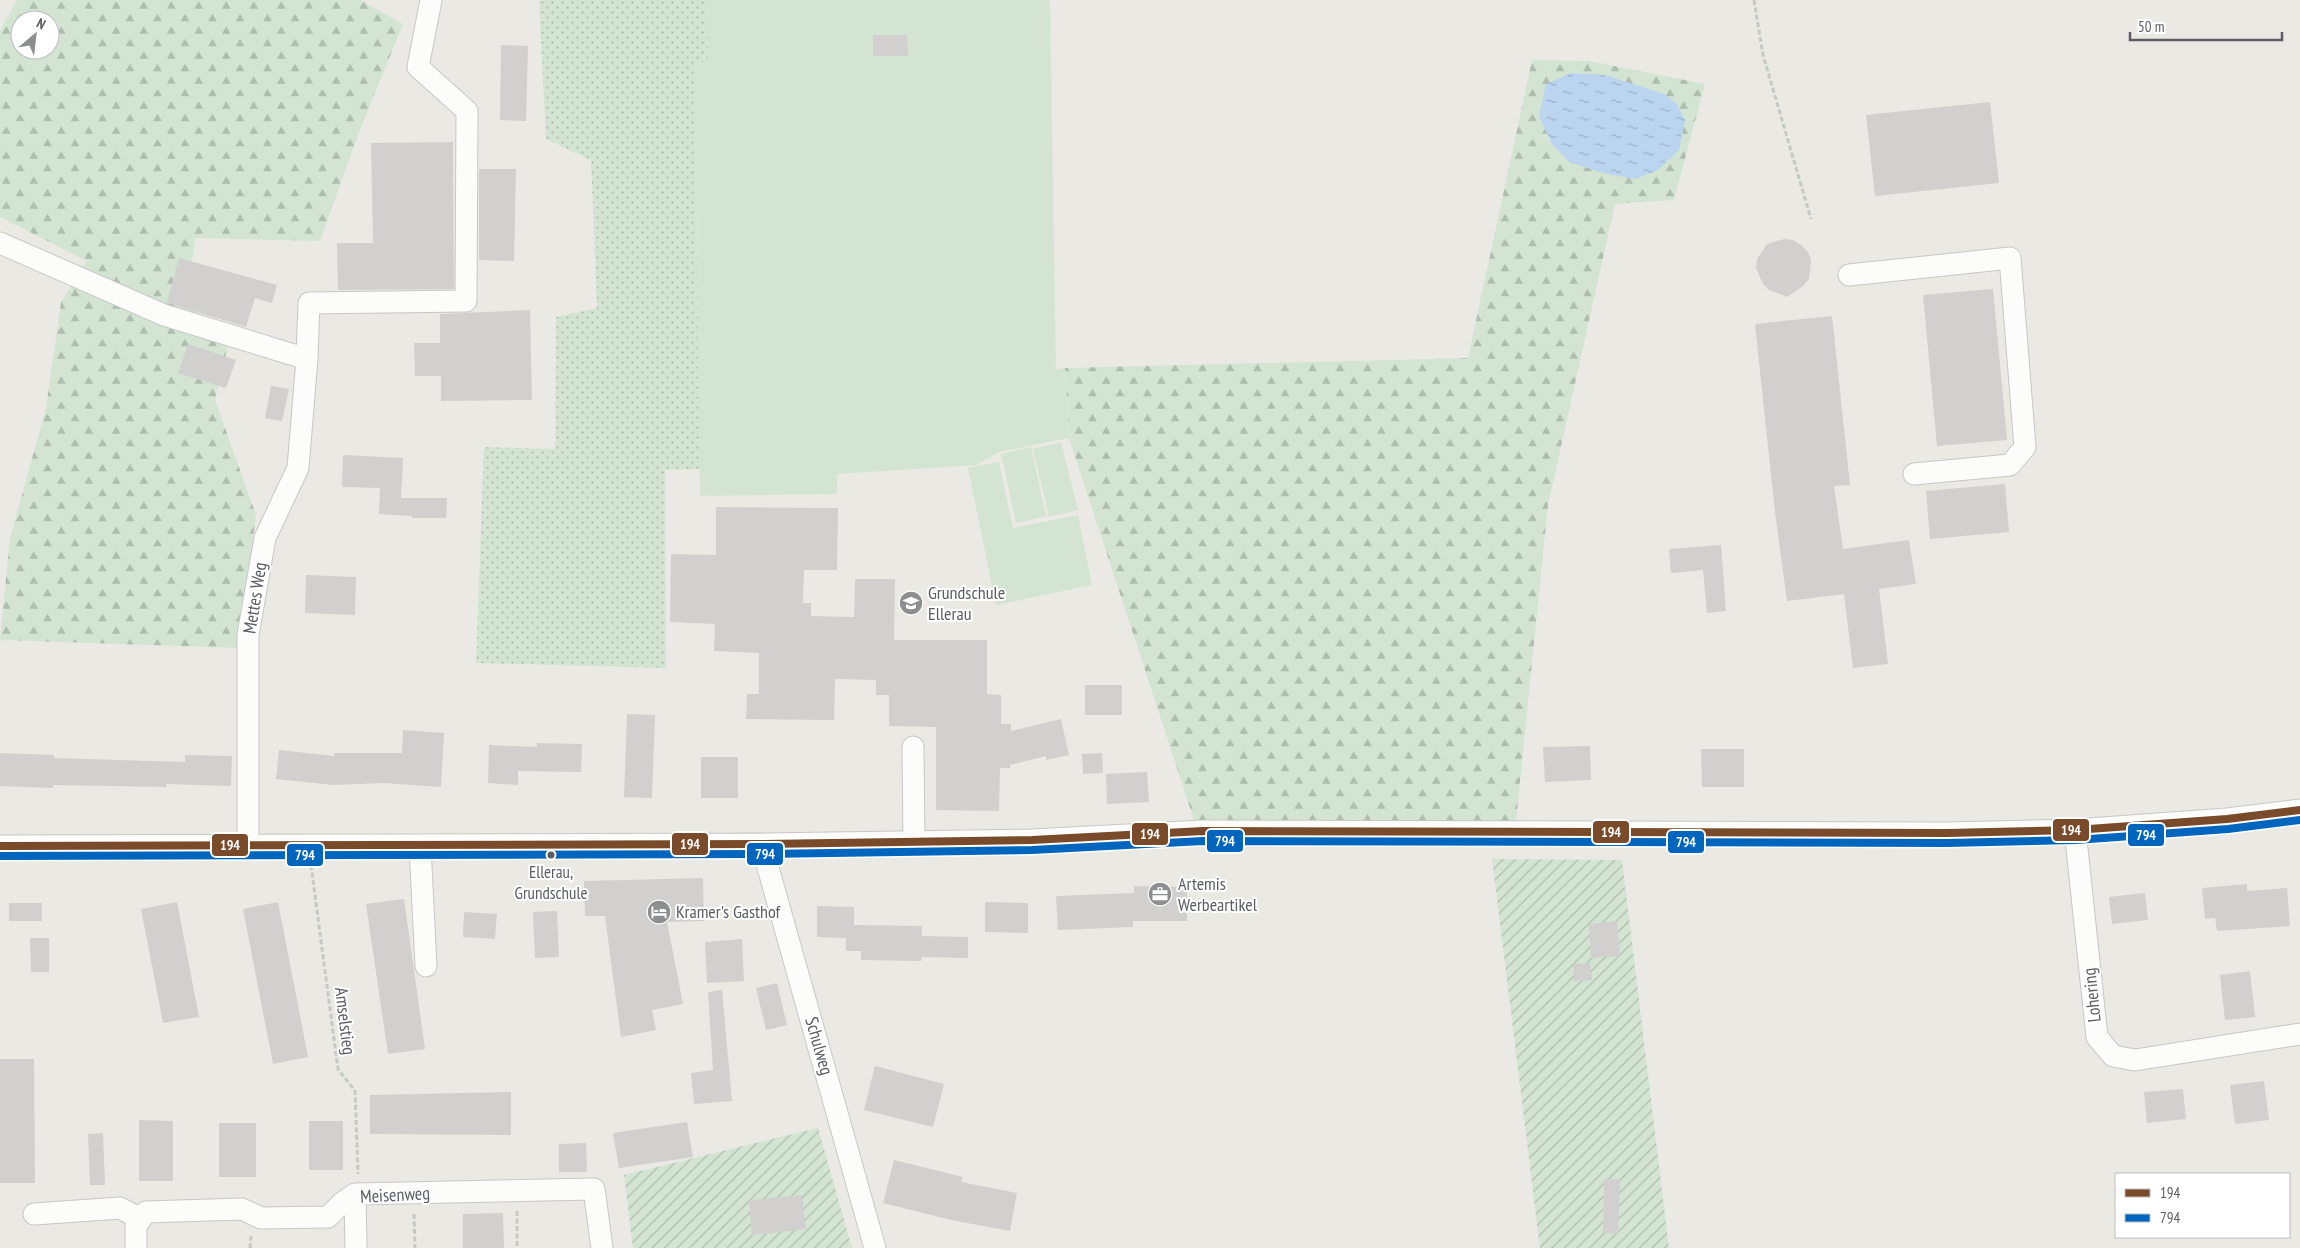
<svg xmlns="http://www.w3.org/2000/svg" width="2300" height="1248" font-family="'PT Sans Narrow',sans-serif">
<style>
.grass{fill:url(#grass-dots)}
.forest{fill:url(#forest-firs);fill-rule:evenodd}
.park{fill:#d3e5d2}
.garden{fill:url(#garden-furrows)}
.water{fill:url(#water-ripples)}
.building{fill:#d1d0ce}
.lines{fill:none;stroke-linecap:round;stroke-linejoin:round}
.minor-casing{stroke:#c7c7c7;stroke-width:23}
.path{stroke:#c5cac7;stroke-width:3;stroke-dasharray:5 2.5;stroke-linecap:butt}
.minor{stroke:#fcfcfb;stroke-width:21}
.bus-1-casing{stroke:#fff;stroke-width:11}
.bus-2-casing{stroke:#fff;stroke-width:11}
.bus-1{stroke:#7a4b2a;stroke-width:8}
.bus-2{stroke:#0065bd;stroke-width:8}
.bus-dot{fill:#5b5d62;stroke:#fff;stroke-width:2}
.labels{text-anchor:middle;stroke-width:4;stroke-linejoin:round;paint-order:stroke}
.bus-label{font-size:17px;fill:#5b5d62;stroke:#fff}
.poi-label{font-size:18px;fill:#5b5d62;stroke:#fff;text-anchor:start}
.street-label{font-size:18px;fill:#5b5d62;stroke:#fff}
.line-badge{stroke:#fff;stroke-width:2}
.badge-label{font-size:14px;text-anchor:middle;font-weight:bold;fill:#fff}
</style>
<defs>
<pattern id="grass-dots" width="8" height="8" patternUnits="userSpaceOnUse" patternTransform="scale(1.25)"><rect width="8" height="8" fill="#d3e5d2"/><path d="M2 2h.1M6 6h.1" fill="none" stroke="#aebdae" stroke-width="1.8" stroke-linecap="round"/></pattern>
<pattern id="forest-firs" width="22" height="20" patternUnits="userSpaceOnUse" patternTransform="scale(1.25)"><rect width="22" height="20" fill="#d3e5d2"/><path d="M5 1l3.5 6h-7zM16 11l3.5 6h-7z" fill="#aebdae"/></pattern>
<pattern id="garden-furrows" width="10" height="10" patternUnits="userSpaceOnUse" patternTransform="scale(1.25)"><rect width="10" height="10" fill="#d3e5d2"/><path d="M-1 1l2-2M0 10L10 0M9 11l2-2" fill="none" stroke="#aebdae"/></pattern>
<pattern id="water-ripples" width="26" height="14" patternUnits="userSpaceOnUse" patternTransform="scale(1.25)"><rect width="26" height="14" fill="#bbd5f1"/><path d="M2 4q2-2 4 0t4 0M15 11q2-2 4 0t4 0" fill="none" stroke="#9bb0c7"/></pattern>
</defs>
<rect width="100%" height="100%" fill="#eae9e4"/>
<path class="grass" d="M539 0H707L708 62H694L700 469 665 470 666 668 476 663 484 447 555 449 556 317 597 308 591 160 546 139Z"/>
<path class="forest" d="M17 0H360L403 24 358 135 320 241 195 238 186 305 231 333 215 400 256 515 240 648 0 640 10 538 46 408 61 302 87 261 0 217V31ZM20 20H50V50H20Z
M1532 60 1589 61 1705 84 1674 200 1615 204 1548 505 1516 821 1195 823 1069 438 1065 368 1468 358Z"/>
<path class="park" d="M707 0H1050L1056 370 1065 368 1069 438 999 452 976 465 837 474V494L700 496 694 62H708Z
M1061 442 1078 510 1049 517 1033 449Z
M1031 447 1046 516 1016 523 1001 454Z
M999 462 1013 528 1078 515 1092 585 996 605 968 468Z"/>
<path class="garden" d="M1492 859 1622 860 1669 1248H1540Z
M818 1128 852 1248H633L624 1175Z"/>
<path class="water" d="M1571 73 1605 75 1664 94 1677 104 1685 120 1679 150 1658 170 1636 179 1603 173 1569 162 1552 144 1539 116 1546 84Z"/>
<path class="building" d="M873 35H907L908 56H873Z
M501 45 528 46 526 121 500 120Z
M1990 102 1999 183 1875 196 1866 115Z
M453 142 454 289 338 290 337 243H373L371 143Z
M479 169H516L514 261 479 260Z
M1784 239 1793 240 1801 245 1808 252 1811 260 1809 279 1803 286 1787 297 1769 290 1763 284 1756 268 1757 259 1767 244Z
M179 258 277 285 272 303 255 298 246 327 167 303Z
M1993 289 2007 440 1937 446 1923 295Z
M530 310 532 400 441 401V376H415L414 343H440V314Z
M1832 316 1850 485 1834 486 1843 549 1909 540 1916 584 1879 589 1888 664 1853 668 1844 594 1787 601 1775 512 1755 324Z
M188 344 236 360 226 388 178 373Z
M271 386 289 389 282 421 265 418Z
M343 455 403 458 401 498H447L446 518H412V516L379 514 380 488 342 487Z
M2005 484 2009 532 1930 539 1926 491Z
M716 507 838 508 837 570H804L803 603H811V616L854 617 855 579H895L894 640H987V694L1001 695V724H1011V731L1061 719 1069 755 1046 760V756L1010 765V768H1000L999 811 936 810V727L889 726V695H876V680L835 679 834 720 746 719 747 694H759V653L714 651 715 624 670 622 671 554 716 555Z
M1721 545 1726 611 1707 613 1703 570 1671 573 1669 549Z
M306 575 356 577 355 615 305 613Z
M1085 685H1122V715H1085Z
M627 714 655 715 652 798 624 797Z
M403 730 444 733 441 787 384 783 333 785 276 779 279 750 334 756V753H402Z
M537 743 582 744 581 772 518 771V785L488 783 489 745 537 747Z
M1590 746 1591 780 1545 782 1543 747Z
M1701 749H1744V787H1702Z
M0 753 54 755V758L185 762V755L232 756 231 786 166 784V787L53 785V788L0 786Z
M1102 753 1103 773 1083 774 1082 754Z
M701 757H738V798H701Z
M1147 772 1149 802 1107 804 1106 774Z
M703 878 704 921 667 922 683 1004 652 1010 656 1030 621 1037 605 916H585L584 881Z
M2247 884V891L2287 888 2290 926 2217 931 2215 918 2205 919 2202 888Z
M1134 886 1187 887V921H1133V927L1058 930 1056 896 1134 893Z
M2145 893 2148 920 2112 924 2109 897Z
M404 899 425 1049 388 1054 366 904Z
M177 902 199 1017 163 1023 141 909Z
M278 902 308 1057 273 1064 243 909Z
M985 902 1028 903V933L985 932Z
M9 903H42V921H9Z
M817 906 854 907V925L922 926V936L968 937V958L922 957 921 961 861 960V951H846V938L817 937Z
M557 911 559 957 535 958 533 912Z
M464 912 497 914 495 939 463 937Z
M1617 921 1620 956 1591 958 1589 924Z
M30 938H49V972H31Z
M742 939 744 981 707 983 705 942Z
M1590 963 1592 980 1574 981 1573 964Z
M2250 971 2255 1017 2225 1020 2220 975Z
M777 983 787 1025 766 1030 756 988Z
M722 990 732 1101 694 1104 691 1073 713 1070 708 992Z
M0 1059H34L35 1183H0Z
M875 1066 944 1084 933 1127 864 1110Z
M2264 1081 2269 1120 2235 1124 2230 1085Z
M2183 1089 2186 1119 2147 1123 2144 1092Z
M511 1092V1135L370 1134V1095Z
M139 1120 173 1121V1181H139Z
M309 1121H343V1170H309Z
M687 1122 693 1157 619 1168 613 1133Z
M219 1123H256V1177H219Z
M103 1133 105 1185H90L88 1134Z
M586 1143 587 1172H559V1144Z
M894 1160 963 1177 961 1182 1017 1193 1010 1231 951 1220 883 1203Z
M1604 1179H1620L1618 1234 1603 1233Z
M802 1195 806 1229 752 1235 749 1200Z
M503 1213 504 1248H463V1214Z"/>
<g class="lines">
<g class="minor-casing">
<path id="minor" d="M0 243 164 315 307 359
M1849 275 2010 258 2025 447 2010 465 1914 474
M913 747 914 842
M2075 830 2097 1037 2113 1056 2135 1060 2300 1034
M764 844 767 864 875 1248
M0 846 764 844 1032 840 1203 831 1947 833 2075 830 2227 819 2300 810
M248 846V635L265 538 298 468 307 359 309 303 466 301 467 111 418 67 431 0
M420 846 426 966
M355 1194 356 1248
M34 1214 120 1208 141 1219
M136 1248V1226L146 1212 242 1209 261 1218 328 1217 342 1203 355 1194 594 1189 602 1248"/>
</g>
<path class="path" d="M1754 0 1763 55 1811 219
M311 865 338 1069 355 1091 358 1174
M517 1211V1248
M414 1214 415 1248
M250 1248 251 1236"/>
<use href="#minor" class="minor"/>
<g class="bus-1-casing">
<path id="bus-1" d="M0 846 764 844 1032 840 1203 831 1947 833 2075 830 2227 819 2300 810"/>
</g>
<g class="bus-2-casing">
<path id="bus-2" d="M0 856 764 854 1032 850 1203 841 1947 843 2076 840 2228 829 2300 820"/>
</g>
<use href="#bus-1" class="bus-1"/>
<use href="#bus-2" class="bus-2"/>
</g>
<defs>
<g id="school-disc" transform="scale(1.25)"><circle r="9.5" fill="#8d8e90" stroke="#fff"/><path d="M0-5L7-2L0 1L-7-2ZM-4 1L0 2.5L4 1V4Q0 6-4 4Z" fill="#fff"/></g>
<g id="office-disc" transform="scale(1.25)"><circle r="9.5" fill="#8d8e90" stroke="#fff"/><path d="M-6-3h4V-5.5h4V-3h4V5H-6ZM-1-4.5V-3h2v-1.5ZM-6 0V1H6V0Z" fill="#fff"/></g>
<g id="hotel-disc" transform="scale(1.25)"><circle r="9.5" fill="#8d8e90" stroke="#fff"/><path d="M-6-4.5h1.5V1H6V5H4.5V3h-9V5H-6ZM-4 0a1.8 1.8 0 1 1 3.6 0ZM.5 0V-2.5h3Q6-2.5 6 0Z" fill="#fff"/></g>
</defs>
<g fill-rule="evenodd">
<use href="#school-disc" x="911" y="603"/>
<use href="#office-disc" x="1160" y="894"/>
<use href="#hotel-disc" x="659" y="912"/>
</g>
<circle class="bus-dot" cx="551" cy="855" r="4.5"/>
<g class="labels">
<g class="bus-label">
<text x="551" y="878">Ellerau,<tspan x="551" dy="21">Grundschule</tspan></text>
</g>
<g class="poi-label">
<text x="928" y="599">Grundschule<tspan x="928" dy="21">Ellerau</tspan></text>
<text x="1178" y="890">Artemis<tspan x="1178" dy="21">Werbeartikel</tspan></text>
<text x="676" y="918">Kramer's Gasthof</text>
</g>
<g class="street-label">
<text transform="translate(255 598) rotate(-81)" y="6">Mettes Weg</text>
<text transform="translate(2092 995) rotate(-96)" y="6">Lohering</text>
<text transform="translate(345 1021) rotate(83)" y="6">Amselstieg</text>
<text transform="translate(819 1046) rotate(74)" y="6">Schulweg</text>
<text transform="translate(395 1195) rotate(-3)" y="6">Meisenweg</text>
</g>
</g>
<g class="line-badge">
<rect x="2052" y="818" width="38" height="24" rx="5" fill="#7a4b2a"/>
<rect x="1592" y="820" width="38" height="24" rx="5" fill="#7a4b2a"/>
<rect x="1131" y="822" width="38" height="24" rx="5" fill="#7a4b2a"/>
<rect x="2127" y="823" width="38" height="24" rx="5" fill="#0065bd"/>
<rect x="1206" y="829" width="38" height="24" rx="5" fill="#0065bd"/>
<rect x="1667" y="830" width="38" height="24" rx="5" fill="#0065bd"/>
<rect x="671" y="832" width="38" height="24" rx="5" fill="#7a4b2a"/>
<rect x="211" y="833" width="38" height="24" rx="5" fill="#7a4b2a"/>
<rect x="746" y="842" width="38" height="24" rx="5" fill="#0065bd"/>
<rect x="286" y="843" width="38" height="24" rx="5" fill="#0065bd"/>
</g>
<g class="badge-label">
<text x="2071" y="835">194</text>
<text x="1611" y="837">194</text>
<text x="1150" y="839">194</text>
<text x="2146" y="840">794</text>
<text x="1225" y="846">794</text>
<text x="1686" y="847">794</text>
<text x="690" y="849">194</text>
<text x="230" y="850">194</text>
<text x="765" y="859">794</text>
<text x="305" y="860">794</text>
</g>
<rect x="2115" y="1173" width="175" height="65" fill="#ffffff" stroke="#bdbec0"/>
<rect x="2125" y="1189" width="25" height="8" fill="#7a4b2a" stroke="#bdbec0"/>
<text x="2160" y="1198" font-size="15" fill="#5b5d62">194</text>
<rect x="2125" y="1214" width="25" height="8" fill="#0065bd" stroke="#bdbec0"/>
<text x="2160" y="1223" font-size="15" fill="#5b5d62">794</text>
<g transform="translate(35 35) rotate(28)"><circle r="24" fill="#ffffff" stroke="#bdbec0"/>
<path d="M0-4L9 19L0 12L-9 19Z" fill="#8d8e90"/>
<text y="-8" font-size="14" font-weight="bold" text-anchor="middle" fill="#5b5d62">N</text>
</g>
<path d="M2130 32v8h152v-8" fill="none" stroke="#5b5d62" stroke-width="2.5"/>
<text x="2138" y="32" font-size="15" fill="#5b5d62" stroke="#ffffff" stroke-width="4" paint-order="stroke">50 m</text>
</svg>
